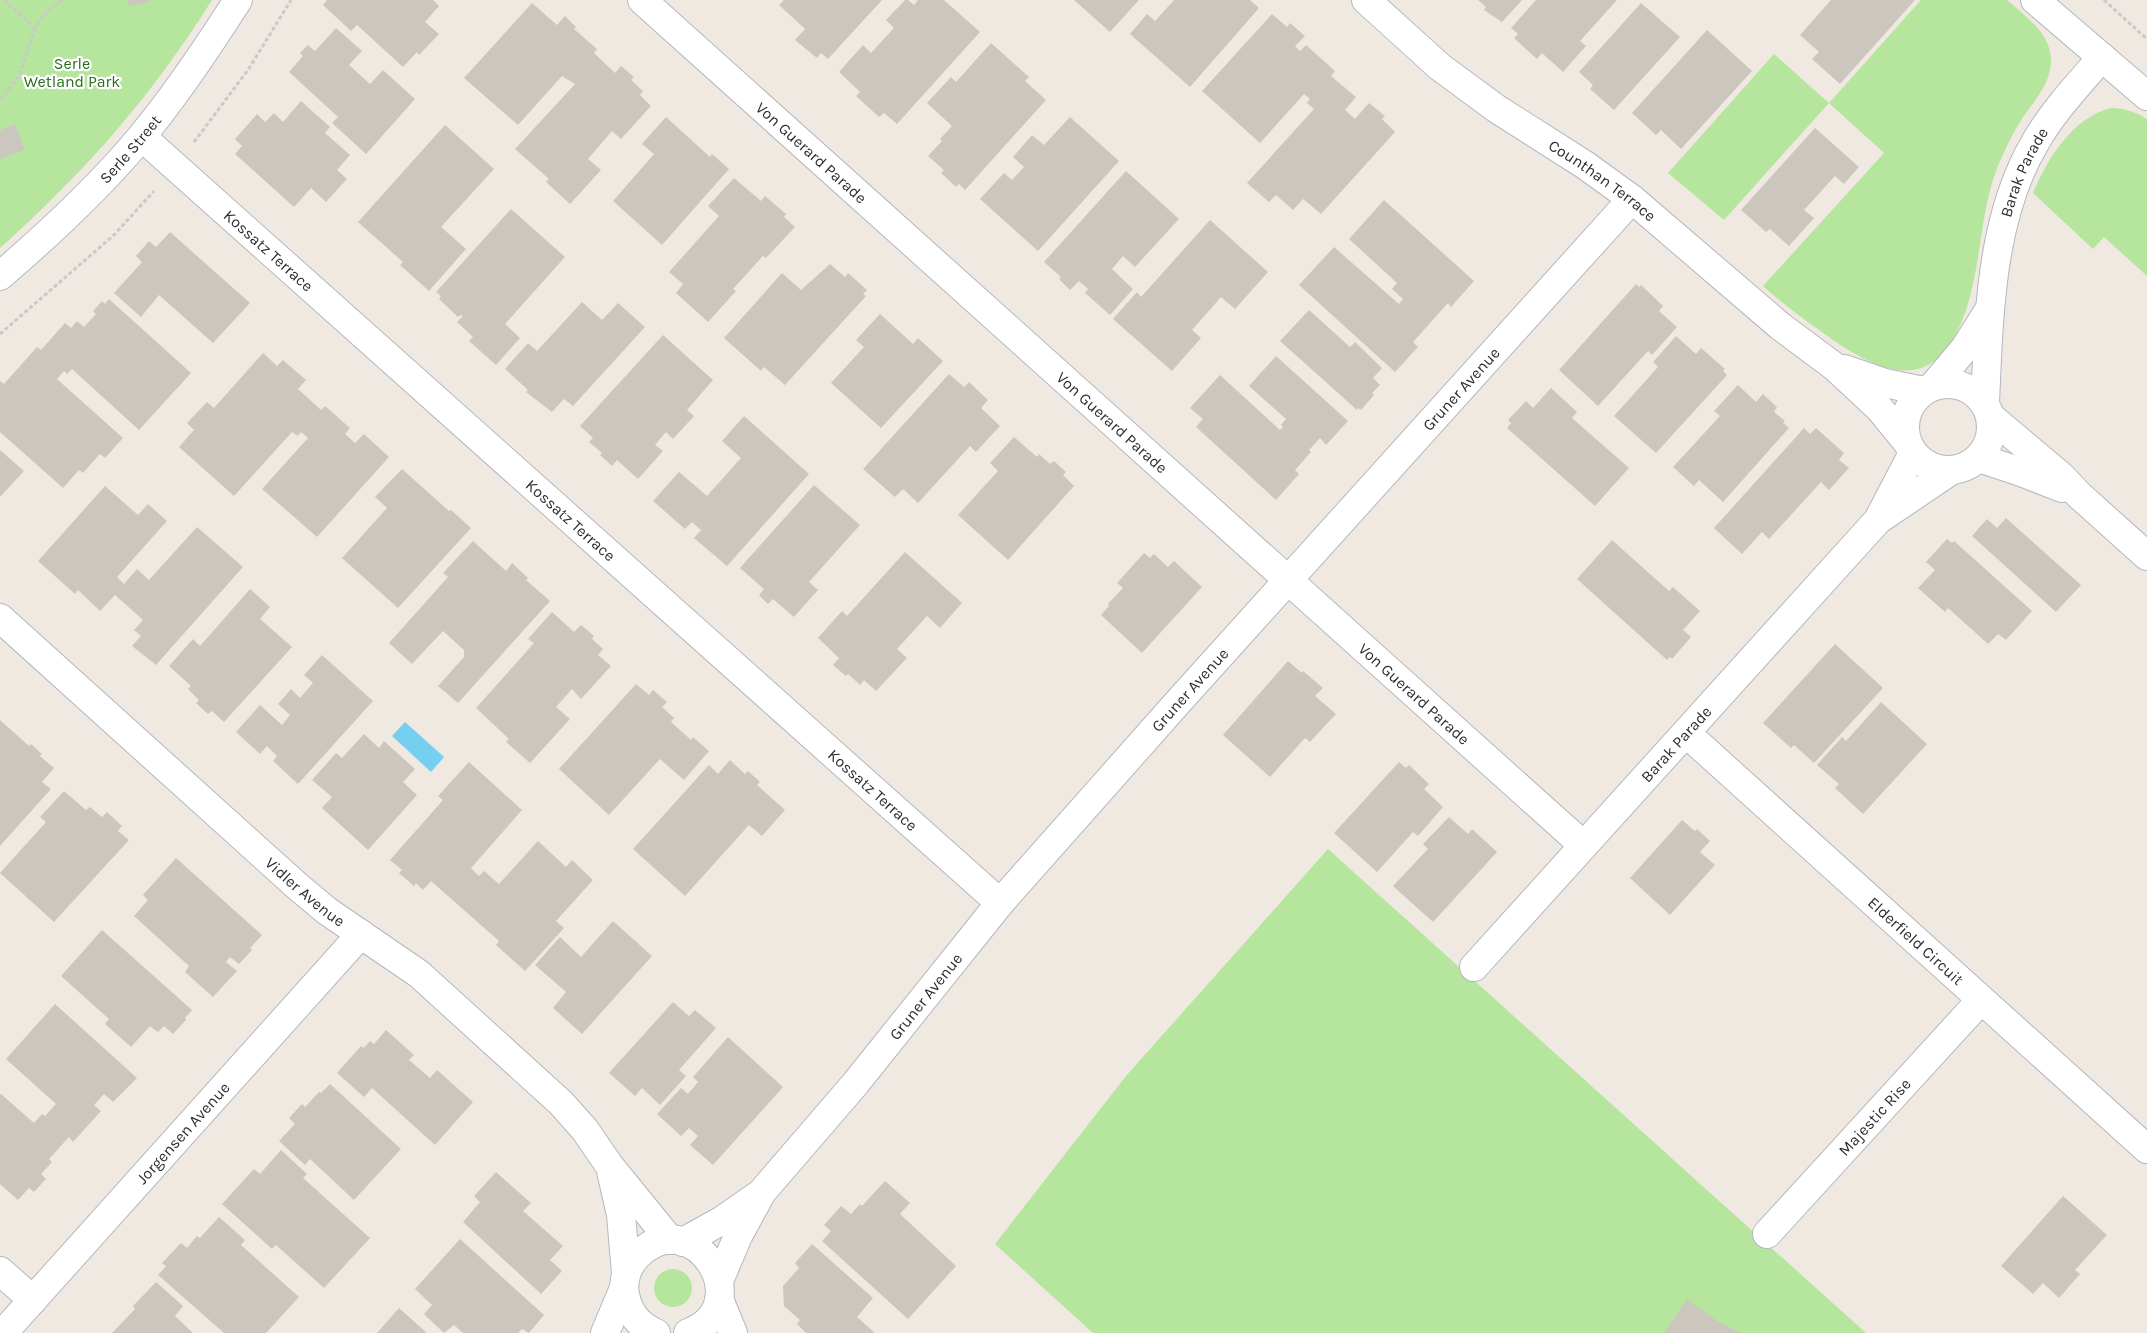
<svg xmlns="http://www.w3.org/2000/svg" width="2147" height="1333" font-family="Karla,sans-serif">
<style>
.green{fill:#b6e59e}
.water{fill:#75cff0}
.building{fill:#cbc7bf}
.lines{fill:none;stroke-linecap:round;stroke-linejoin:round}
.minor-casing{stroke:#b4b7c1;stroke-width:30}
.path{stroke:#c9c9c9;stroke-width:3;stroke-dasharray:4 2.5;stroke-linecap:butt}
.minor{stroke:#fff;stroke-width:28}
.labels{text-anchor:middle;stroke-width:4.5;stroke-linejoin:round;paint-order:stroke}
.park-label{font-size:16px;fill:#2c6e1b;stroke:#fff}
.street-label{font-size:16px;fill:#2e2e2e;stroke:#fff}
</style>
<rect width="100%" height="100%" fill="#efe9e1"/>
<path class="green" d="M0 0H212C152 96 84 173 0 248Z
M1921 0H2007C2025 16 2052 34 2051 62 2050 87 2030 105 2018 125 2008 143 1999 161 1993 180 1980 222 1980 268 1966 310 1938 393 1888 379 1829 337 1806 321 1784 305 1763 286L1884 153 1829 103 1724 220 1668 173 1774 54 1829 103Z
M2111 108C2125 108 2136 112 2147 119V276L2104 237 2093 249 2033 193C2048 158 2072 118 2111 108Z
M1328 849 1866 1333H1093L995 1244 1126 1076Z
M654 1288a19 19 0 1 1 38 0a19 19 0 1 1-38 0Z"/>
<path class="water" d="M405 722 444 757 431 772 392 736Z"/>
<path class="building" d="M128 0H150V1L129 6Z
M327 0H433L439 6 425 22 439 34 419 55 417 52 403 67 357 25 351 31 323 5Z
M784 0H882L828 59 821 53 817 58 795 40 805 29 779 5Z
M905 0H908L914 5 918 0H944L980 32 897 124 884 113 879 117 856 96 860 92 839 72 863 45 871 53 894 28 886 20Z
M1074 0H1139L1110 32Z
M1174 0H1250L1259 8 1190 87 1130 34 1147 14 1155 21Z
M1478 0H1522L1502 22 1484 10 1486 7Z
M1536 0H1617L1580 41 1586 46 1563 72 1542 53 1537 59 1514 38 1518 34 1511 28Z
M1831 0H1915L1840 84 1812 59 1819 52 1800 35Z
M532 3 557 25 565 16 576 27 574 29 597 49 594 53 615 73 621 66 634 77 631 80 643 91 640 95 651 106 621 139 612 131 588 159 601 170 570 204 546 182 549 179 515 149 575 84 562 76 518 125 464 78Z
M1641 3 1680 37 1614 110 1590 89 1593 85 1579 72Z
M1272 14 1287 27 1290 23 1305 36 1295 46 1300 51 1306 45 1335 71 1331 76 1356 97 1345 110 1355 119 1369 103 1385 116 1382 119 1395 132 1321 214 1303 199 1293 210 1276 195 1269 202 1247 183 1314 109 1307 103 1310 99 1304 94 1260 143 1202 91Z
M336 28 362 51 349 65 370 84 383 70 415 99 366 154 332 123 338 117 289 72 303 56 300 53 308 45 315 51Z
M1707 30 1752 71 1681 149 1661 130 1656 135 1632 113Z
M991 43 1029 77 1025 81 1046 100 965 190 959 184 956 187 941 173 944 170 928 156 942 141 940 139 952 126 927 103 951 77 956 82Z
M301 101 330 127 325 133 350 155 337 170 347 179 326 202 311 188 294 207 235 154 242 146 235 139 257 114 265 122 274 113 283 122Z
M666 117 710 157 712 154 729 169 662 245 613 201 654 154 642 144Z
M1070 117 1119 161 1038 251 980 199 1004 173 1012 180 1024 167 1013 157 1032 135 1044 145Z
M15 124 25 150 0 159V130Z
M445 125 494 169 441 227 466 249 429 291 400 265 403 262 358 222Z
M1815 128 1859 167 1844 184 1835 176 1804 210 1814 218 1789 246 1770 229 1766 232 1741 210Z
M1126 171 1179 219 1135 267 1123 256 1112 269 1133 289 1110 315 1085 293 1088 289 1079 281 1070 290 1059 279 1061 277 1044 262Z
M734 178 761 201 765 196 786 214 784 217 795 227 766 258 763 256 733 289 736 291 708 322 676 293 683 284 669 272 719 216 708 206Z
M1384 200 1474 281 1451 307 1448 303 1413 342 1418 347 1395 372 1299 285 1334 247 1399 304 1403 299 1392 289 1397 283 1349 239Z
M511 209 565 257 505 324 520 338 496 365 469 341 473 337 457 322 463 316 460 315 458 317 439 299 441 296 436 292Z
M1210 220 1268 272 1235 309 1221 297 1192 330 1201 338 1172 371 1113 319 1137 292 1141 297Z
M170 232 250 303 213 343 159 295 141 317 114 293 142 262 136 256 149 241 156 247Z
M830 264 845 277 848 273 867 290 863 294 866 296 785 385 764 367 761 371 724 338 782 273 801 290Z
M1636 284 1639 287 1641 285 1663 306 1659 311 1677 327 1652 355 1648 351 1598 406 1559 370Z
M109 299 191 373 139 430 72 369 67 374 64 371 57 379 123 438 105 458 100 454 83 473 79 470 63 488 0 432V381L4 384 37 347 41 350 65 323 71 328 77 321 84 327 96 314 93 311 102 301 105 304Z
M582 302 602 320 618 303 645 327 573 406 564 399 552 412 526 392 528 390 505 369 528 343 537 351Z
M1309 310 1350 347 1355 342 1382 368 1373 378 1380 385 1372 393 1374 395 1361 410 1358 408 1357 410 1280 341Z
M880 314 913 344 918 338 943 361 881 428 831 383 864 347 856 340Z
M663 335 713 380 687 410 694 416 673 439 666 432 655 445 663 451 638 479 617 460 612 466 600 455 602 453 589 442 593 438 580 426Z
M1676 336 1696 354 1701 348 1725 369 1723 371 1727 375 1656 453 1614 416 1658 367 1653 362Z
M263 353 277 366 283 360 306 380 298 389 321 410 325 406 350 428 345 434 355 443 364 434 389 457 317 537 262 489 308 438 301 432 298 436 292 432 234 496 179 447 194 430 187 423 207 402 214 408Z
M1276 356 1348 421 1326 445 1320 438 1309 450 1311 452 1295 470 1299 474 1276 500 1196 427 1203 419 1190 408 1220 375 1280 430 1283 427 1281 425 1286 419 1249 386Z
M949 374 964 387 969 382 988 400 981 408 1000 426 976 452 970 446 918 503 903 489 895 497 863 469Z
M1738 385 1756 402 1763 394 1777 407 1774 412 1785 421 1783 423 1789 428 1723 502 1699 480 1694 486 1673 467 1720 416 1714 411Z
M1551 388 1577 412 1572 418 1629 468 1595 506 1507 428 1511 423 1508 420 1526 401 1533 408Z
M744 416 809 474 727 566 694 538 701 530 692 522 685 529 653 501 679 472 707 496 741 458 722 441Z
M1804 428 1810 434 1816 428 1844 453 1839 460 1849 468 1829 490 1821 482 1769 539 1762 532 1742 554 1714 528Z
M1014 437 1037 457 1039 454 1050 464 1054 461 1066 472 1063 475 1074 486 1008 560 958 515 998 471 990 463Z
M0 450 24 471 0 497Z
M402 469 449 511 451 510 471 528 398 608 342 558 387 508 375 497Z
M814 485 860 525 809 582 818 590 794 617 773 599 768 604 759 595 764 589 740 568Z
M105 486 138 515 148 504 167 521 117 577 124 584 137 569 149 580 197 527 243 567 156 665 132 646 141 636 134 630 143 620 115 595 100 611 78 590 75 594 38 561Z
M2006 518 2081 585 2056 612 1972 536 1987 519 1997 528Z
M1947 539 1952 543 1954 541 2032 611 2006 640 1998 634 1988 644 1948 608 1945 612 1918 588 1935 570 1926 562Z
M1612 540 1669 591 1673 587 1700 611 1683 630 1691 637 1672 659 1670 657 1667 660 1577 579Z
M473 541 506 571 512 563 528 578 526 580 550 601 458 703 438 686 464 657V650L443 631 412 664 389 643 448 577 443 573Z
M905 552 962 603 940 628 927 616 897 649 907 658 876 691 864 680 860 685 848 674 846 676 833 665 839 658 818 638 842 611 847 616Z
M1144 553 1150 558 1154 554 1168 567 1174 561 1202 587 1142 653 1101 615 1109 606 1108 604 1123 588 1117 583Z
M250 589 270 607 260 619 292 647 224 722 212 711 208 714 196 703 199 700 188 689 191 686 169 666 193 639 200 646Z
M552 612 574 632 581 625 594 636 592 639 603 649 598 655 611 666 581 699 572 689 556 707 570 719 530 763 506 742 509 739 476 708 534 643 528 639Z
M1835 644 1883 688 1814 763 1794 745 1791 748 1763 723Z
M322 655 373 701 298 784 273 761 277 756 267 746 260 754 236 732 260 705 282 725 290 715 278 704 291 689 300 698 313 683 304 675Z
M1288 661 1302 673 1303 671 1323 688 1315 696 1336 714 1310 742 1305 738 1270 777 1223 735Z
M636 684 649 695 653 690 667 702 662 707 674 718 671 722 691 740 693 737 709 751 684 780 660 759 609 815 559 769Z
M1881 702 1927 744 1863 814 1835 788 1839 784 1817 765 1842 737 1846 741Z
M0 720 29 746 31 744 42 754 40 756 54 768 42 782 51 789 0 846Z
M364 734 379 748 384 741 415 769 403 782 417 795 368 850 322 808 332 797 312 780 336 753 342 758Z
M730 760 745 774 748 771 760 782 757 785 785 810 762 836 749 825 685 896 633 849 709 765 718 774Z
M469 762 522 810 471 868 479 876 484 871 499 884 538 841 566 867 572 860 593 880 556 921 564 928 525 971 496 945 499 941 431 881 423 890 416 883 414 886 399 873 402 870 390 860 443 800 438 796Z
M1399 762 1406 768 1409 765 1429 784 1424 789 1443 807 1418 836 1413 832 1377 872 1334 833Z
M64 791 86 810 90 807 102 817 107 812 122 826 118 831 129 840 54 922 0 873 46 822 40 817Z
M1449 817 1468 834 1472 829 1497 852 1433 922 1393 886 1428 849 1423 844Z
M1682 820 1695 831 1697 829 1710 841 1700 852 1715 865 1670 915 1630 878Z
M176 858 262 935 250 948 252 950 239 964 230 957 226 962 237 971 213 997 185 972 189 966 134 916 148 900 143 895Z
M613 921 652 956 582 1034 553 1008 566 992 535 965 560 937 581 957Z
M102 930 192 1010 185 1018 186 1020 173 1034 164 1026 158 1032 150 1026 131 1047 105 1024 109 1019 61 976Z
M673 1002 689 1016 695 1010 716 1028 679 1070 686 1076 660 1105 642 1088 635 1096 609 1073Z
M55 1004 137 1078 113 1102 104 1094 94 1105 101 1111 73 1142 69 1137 49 1159 52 1162 41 1174 46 1179 34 1192 29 1188 18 1200 0 1184V1095L1 1094 34 1123 42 1114 45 1116 56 1104 6 1059Z
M386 1030 414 1055 409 1060 430 1078 437 1070 473 1102 435 1145 372 1088 364 1097 337 1073 361 1046 364 1048 370 1041 374 1044Z
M728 1037 783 1087 713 1165 690 1145 698 1136 689 1128 681 1136 657 1114 681 1088 688 1094 698 1082 693 1077Z
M330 1084 401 1149 354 1200 310 1159 305 1165 279 1141 295 1124 289 1118 302 1104 305 1107 319 1092 321 1093Z
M281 1150 307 1174 303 1178 370 1238 324 1288 276 1245 272 1249 222 1204 254 1169 260 1174Z
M496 1172 531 1203 523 1211 563 1246 550 1260 562 1271 541 1294 463 1222 480 1202 474 1196Z
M885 1181 910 1203 900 1214 956 1266 908 1319 822 1241 831 1231 824 1225 841 1206 851 1214 860 1204 862 1206Z
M2063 1196 2107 1235 2075 1270 2080 1274 2059 1298 2043 1283 2033 1294 2001 1266Z
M219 1217 245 1240 241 1245 299 1297 266 1333H224L158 1275 166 1266 162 1263 181 1243 187 1248 197 1236 200 1238Z
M460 1239 544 1315 529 1333 522 1329 518 1333H463L454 1325 444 1333 424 1314 432 1305 415 1289Z
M812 1244 873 1298 857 1317 875 1333H806L797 1324 800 1320 784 1306 783 1286 799 1268 795 1263Z
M156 1282 183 1306 175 1316 193 1333H112L135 1309 133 1306Z
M1687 1299 1717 1321 1742 1333H1664Z
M399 1308 427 1333H377Z"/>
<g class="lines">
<g class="minor-casing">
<g id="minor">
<path id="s1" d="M642 0 1583 845"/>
<path id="s2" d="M1366 0 1440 67 1497 109 1585 165 1632 199 1780 326 1835 367 1879 408 1906 441"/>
<path d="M2035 0 2147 96"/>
<path id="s3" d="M142 137 1000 903"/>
<path id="s4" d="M0 276C50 233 99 188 141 137 177 94 208 47 238 0"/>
<path d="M1844 369 1885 383 1923 391"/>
<circle cx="1948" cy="427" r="43"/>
<path d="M1934 385 1965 348 1989 310"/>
<path id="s5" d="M1985 403C1989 316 1990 218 2036 141 2054 110 2079 84 2102 57"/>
<path d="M1991 417 2061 476 2080 496 2147 556"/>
<path d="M1979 458 2021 472 2062 488"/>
<path d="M1881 518 1952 470"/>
<path id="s6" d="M0 618 296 885 327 911 419 974 561 1103 585 1130 609 1165 670 1240"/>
<path id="s7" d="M1686 733 2147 1149"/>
<path id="s8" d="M1474 967 1878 520 1913 453"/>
<path d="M611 1171 621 1215 626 1273"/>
<path id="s9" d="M1767 1234 1981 1000"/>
<path d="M683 1242 721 1221 757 1196"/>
<path d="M0 1271 33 1300"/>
<path id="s10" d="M719 1281 738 1236 762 1192 855 1084 1000 903 1179 701 1632 199"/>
<path d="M719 1299 733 1333"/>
<path id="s11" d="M3 1333 361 934"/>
<path d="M605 1333 624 1288"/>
<path d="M656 1333C639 1326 628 1312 625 1294 622 1280 628 1265 638 1255 693 1200 761 1306 688 1333"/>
</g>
</g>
<path class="path" d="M4 0 35 28
M2104 0 2147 39
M0 100 19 76 35 28 47 12 62 0
M194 142 248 70 291 0
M0 334 114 235 154 191"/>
<use href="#minor" class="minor"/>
</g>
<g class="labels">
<g class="park-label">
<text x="72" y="69">Serle<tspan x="72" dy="18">Wetland Park</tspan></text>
</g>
<g class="street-label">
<text dy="6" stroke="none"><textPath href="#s4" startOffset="182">Serle Street</textPath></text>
<text dy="6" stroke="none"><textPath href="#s1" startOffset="228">Von Guerard Parade</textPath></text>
<text dy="6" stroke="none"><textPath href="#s5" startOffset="236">Barak Parade</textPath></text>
<text dy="6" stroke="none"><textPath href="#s2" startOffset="298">Counthan Terrace</textPath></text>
<text dy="6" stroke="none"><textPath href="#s3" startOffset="170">Kossatz Terrace</textPath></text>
<text dy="6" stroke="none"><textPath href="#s10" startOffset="1164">Gruner Avenue</textPath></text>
<text dy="6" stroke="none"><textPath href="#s1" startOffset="632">Von Guerard Parade</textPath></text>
<text dy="6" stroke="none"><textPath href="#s3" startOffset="575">Kossatz Terrace</textPath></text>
<text dy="6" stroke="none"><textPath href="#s10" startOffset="759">Gruner Avenue</textPath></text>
<text dy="6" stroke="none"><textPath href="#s1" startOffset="1038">Von Guerard Parade</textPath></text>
<text dy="6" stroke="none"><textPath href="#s8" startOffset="301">Barak Parade</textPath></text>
<text dy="6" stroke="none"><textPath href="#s3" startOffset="980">Kossatz Terrace</textPath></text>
<text dy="6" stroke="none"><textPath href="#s6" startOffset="410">Vidler Avenue</textPath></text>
<text dy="6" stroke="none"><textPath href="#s7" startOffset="310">Elderfield Circuit</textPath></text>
<text dy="6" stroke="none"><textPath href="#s10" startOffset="354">Gruner Avenue</textPath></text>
<text dy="6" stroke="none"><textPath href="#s9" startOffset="159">Majestic Rise</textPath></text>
<text dy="6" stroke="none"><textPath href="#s11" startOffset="269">Jorgensen Avenue</textPath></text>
</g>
</g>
</svg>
